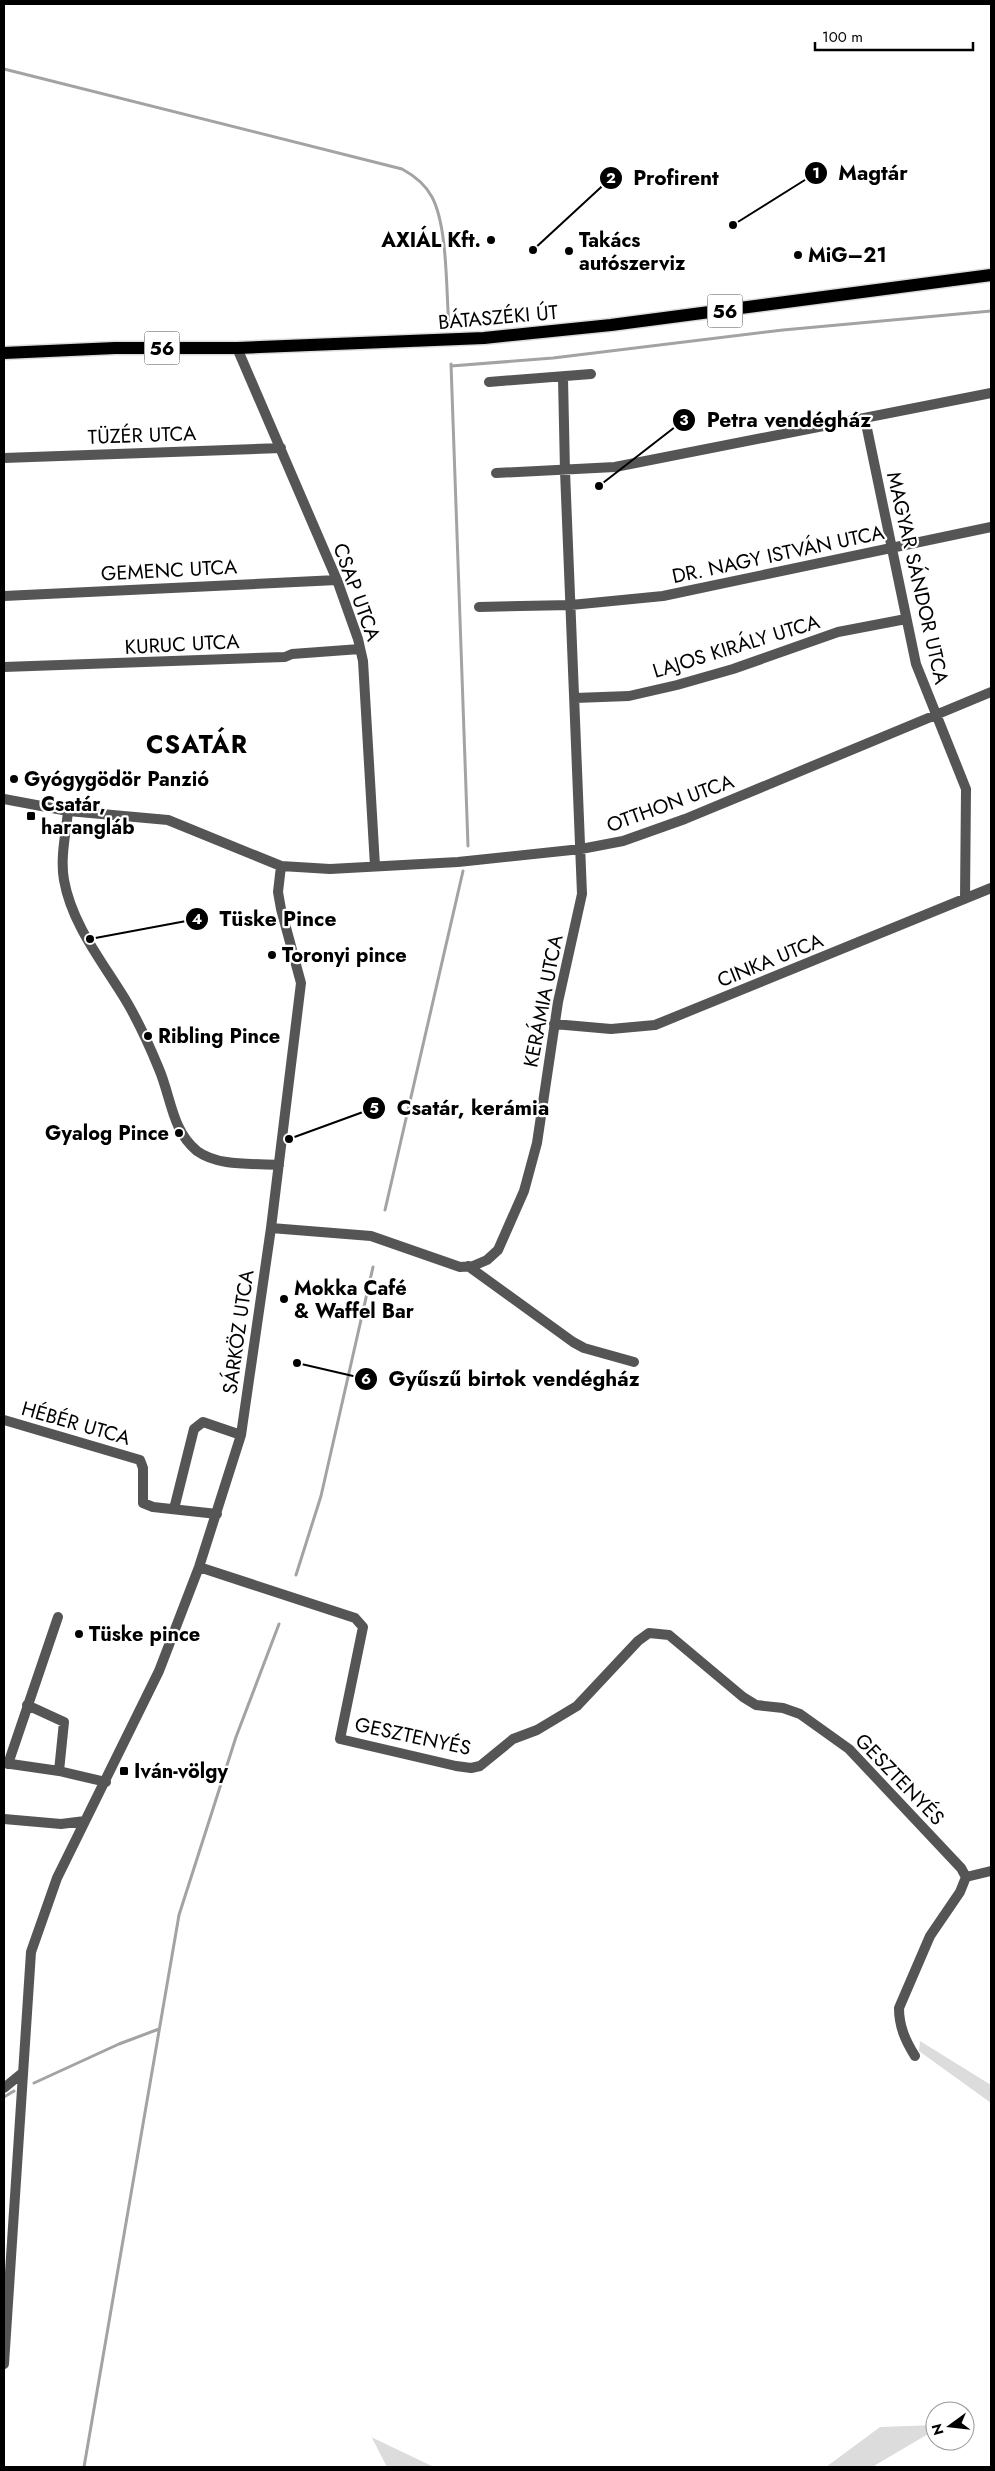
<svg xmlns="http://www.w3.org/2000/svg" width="995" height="2471" font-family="Jost,sans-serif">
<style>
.green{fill:#dcdcdc}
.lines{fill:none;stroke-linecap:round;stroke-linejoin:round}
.stream{stroke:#a3a3a3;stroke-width:3}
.major-casing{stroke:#dbdbdb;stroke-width:15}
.minor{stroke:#555;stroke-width:10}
.major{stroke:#000;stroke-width:12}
.poi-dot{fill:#000;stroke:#fff;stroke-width:2}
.labels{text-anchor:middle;stroke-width:4.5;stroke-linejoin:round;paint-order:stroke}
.shield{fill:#fff;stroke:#4c4c4c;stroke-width:1}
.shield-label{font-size:19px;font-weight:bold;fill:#000}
.poi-label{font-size:20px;font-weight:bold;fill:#000;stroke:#fff;text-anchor:start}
.street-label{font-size:20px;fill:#000;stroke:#fff}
.district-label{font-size:25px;font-weight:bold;letter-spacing:1px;fill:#000;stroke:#fff}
.leader{fill:none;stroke:#000;stroke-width:2}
.callout-dot{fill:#000;stroke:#fff;stroke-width:2}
.mark-label{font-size:15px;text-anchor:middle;font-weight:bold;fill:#fff}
.callout-label{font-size:21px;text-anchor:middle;font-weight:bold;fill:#000;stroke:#fff;stroke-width:4.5;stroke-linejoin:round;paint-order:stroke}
</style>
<rect width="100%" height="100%" fill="#fff"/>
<path class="green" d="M920 2041 991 2085V2103L919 2051Z
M935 2425V2430L872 2467H826L880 2427Z
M371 2436V2437L434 2467H387Z"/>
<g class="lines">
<path class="stream" d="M4 69 402 169C415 176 425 184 432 197 448 227 446 292 449 327
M451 364 468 846
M451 366 553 358 783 330 991 311
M385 1210 463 871
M296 1575 321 1496 373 1267
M34 2083 119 2044 159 2029
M4 2097 14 2091
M84 2467 179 1915 236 1737 279 1624"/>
<g class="major-casing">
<path id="major" d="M4 353 115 348H237L484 338 611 325 991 275"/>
</g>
<path class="minor" d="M237 348 337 580 358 639 363 661 375 866
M489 382 591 374
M865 419 916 664 966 789 965 899
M4 458 281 448
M496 473 615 467 991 393
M4 596 337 580
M479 607 571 605 663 596 991 527
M4 667 285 657 292 654 360 649
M575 698 629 696 677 685 733 669 838 632 906 619
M4 799 68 811 168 820 281 866 330 869 458 862 581 849 623 841 685 819 991 692
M68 811C66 833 60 858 64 880 72 926 105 965 128 1004 140 1025 150 1047 159 1069 171 1097 172 1131 197 1151 219 1167 253 1163 279 1165
M554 1024 611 1029 655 1025 991 888
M271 1228 371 1236 460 1267 473 1266 487 1260 498 1250 524 1191 537 1143 558 1002 582 894 565 471 563 378
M468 1266 573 1342 584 1348 634 1362
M4 1420 140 1460 143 1468V1503L153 1507 217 1514
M174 1509 194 1429 203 1422 241 1435
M199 1567 355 1618 363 1627 340 1739 456 1766 471 1768 480 1766 513 1739 537 1730 577 1706 638 1641 649 1633 669 1635 743 1697 756 1705 783 1708 800 1714 849 1749 961 1868 966 1877 960 1892 930 1936 899 2008C899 2026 905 2040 915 2056
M27 1705 64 1722 59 1771
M4 1763 59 1771 106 1782
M8 1764 58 1617
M4 1819 61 1824 85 1821
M966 1877 991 1871
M4 2088 21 2074
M4 2364 31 1952 57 1878 159 1671 199 1567 241 1435 271 1228 301 983 281 909 278 892 281 866"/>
<use href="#major" class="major"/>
</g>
<g class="poi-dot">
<circle cx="491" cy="240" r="5"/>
<circle cx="569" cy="251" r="5"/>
<circle cx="798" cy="255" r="5"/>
<circle cx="14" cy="779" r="5"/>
<rect x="26" y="811" width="10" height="10" rx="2.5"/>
<circle cx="272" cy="955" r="5"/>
<circle cx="148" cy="1036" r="5"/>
<circle cx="179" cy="1133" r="5"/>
<circle cx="284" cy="1299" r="5"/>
<circle cx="79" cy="1634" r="5"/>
<rect x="119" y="1766" width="10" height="10" rx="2.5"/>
</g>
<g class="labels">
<g class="shield">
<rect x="707.5" y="294.5" width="35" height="33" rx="4"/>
<rect x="144.5" y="331.5" width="35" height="33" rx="4"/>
</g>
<g class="shield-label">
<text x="725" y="318">56</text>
<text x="162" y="355">56</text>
</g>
<g class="poi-label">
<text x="481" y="247" text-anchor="end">AXIÁL Kft.</text>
<text x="579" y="247">Takács<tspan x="579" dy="23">autószerviz</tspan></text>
<text x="808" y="262">MiG–21</text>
<text x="24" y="786">Gyógygödör Panzió</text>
<text x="41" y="811">Csatár,<tspan x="41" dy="23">harangláb</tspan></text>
<text x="282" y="962">Toronyi pince</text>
<text x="158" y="1043">Ribling Pince</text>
<text x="169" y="1140" text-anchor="end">Gyalog Pince</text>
<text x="294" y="1295">Mokka Café<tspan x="294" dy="23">&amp; Waffel Bar</tspan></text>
<text x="89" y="1641">Tüske pince</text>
<text x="134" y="1778">Iván-völgy</text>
</g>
<g class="street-label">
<text transform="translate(498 317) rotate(-5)" y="7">BÁTASZÉKI ÚT</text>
<text transform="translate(142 435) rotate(-2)" y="7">TÜZÉR UTCA</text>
<text transform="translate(778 554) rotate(-12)" y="7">DR. NAGY ISTVÁN UTCA</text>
<text transform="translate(169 570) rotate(-3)" y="7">GEMENC UTCA</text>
<text transform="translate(918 578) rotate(77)" y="7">MAGYAR SÁNDOR UTCA</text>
<text transform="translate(357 592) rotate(70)" y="7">CSAP UTCA</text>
<text transform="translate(182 644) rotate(-3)" y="7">KURUC UTCA</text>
<text transform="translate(736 646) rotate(-17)" y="7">LAJOS KIRÁLY UTCA</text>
<text transform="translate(670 803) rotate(-20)" y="7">OTTHON UTCA</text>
<text transform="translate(770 960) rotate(-22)" y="7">CINKA UTCA</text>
<text transform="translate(543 1001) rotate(-79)" y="7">KERÁMIA UTCA</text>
<text transform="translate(238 1332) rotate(-82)" y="7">SÁRKÖZ UTCA</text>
<text transform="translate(76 1423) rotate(16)" y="7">HÉBÉR UTCA</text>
<text transform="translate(413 1736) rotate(12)" y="7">GESZTENYÉS</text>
<text transform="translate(900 1779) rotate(46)" y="7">GESZTENYÉS</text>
</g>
<g class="district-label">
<text x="197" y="753">CSATÁR</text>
</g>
</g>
<path class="leader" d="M733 225L816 173M533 250L611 178M599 486L684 420M90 939L197 919M289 1139L374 1108M297 1363L366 1379"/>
<g class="callout-dot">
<circle cx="733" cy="225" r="5"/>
<circle cx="533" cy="250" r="5"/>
<circle cx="599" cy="486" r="5"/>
<circle cx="90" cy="939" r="5"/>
<circle cx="289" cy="1139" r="5"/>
<circle cx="297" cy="1363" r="5"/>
<circle cx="816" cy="173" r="12"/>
<circle cx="611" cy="178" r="12"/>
<circle cx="684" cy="420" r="12"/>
<circle cx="197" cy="919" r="12"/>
<circle cx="374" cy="1108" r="12"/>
<circle cx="366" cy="1379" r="12"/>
</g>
<g class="mark-label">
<text x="816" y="178">1</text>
<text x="611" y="183">2</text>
<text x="684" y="425">3</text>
<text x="197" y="924">4</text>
<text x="374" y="1113">5</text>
<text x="366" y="1384">6</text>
</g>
<g class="callout-label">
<text x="873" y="180">Magtár</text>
<text x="676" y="185">Profirent</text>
<text x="789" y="427">Petra vendégház</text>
<text x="278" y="926">Tüske Pince</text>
<text x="473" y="1115">Csatár, kerámia</text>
<text x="514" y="1386">Gyűszű birtok vendégház</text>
</g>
<rect width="995" height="2471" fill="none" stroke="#000000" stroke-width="10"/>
<g transform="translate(950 2426) rotate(255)"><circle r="24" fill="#ffffff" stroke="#999999"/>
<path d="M0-4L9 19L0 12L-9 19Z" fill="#000000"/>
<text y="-8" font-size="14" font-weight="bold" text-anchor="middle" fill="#000000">N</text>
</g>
<path d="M815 42v8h158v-8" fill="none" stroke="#000000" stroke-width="2.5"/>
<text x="822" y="42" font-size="15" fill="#000000" stroke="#ffffff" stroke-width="4" paint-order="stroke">100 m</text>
</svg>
